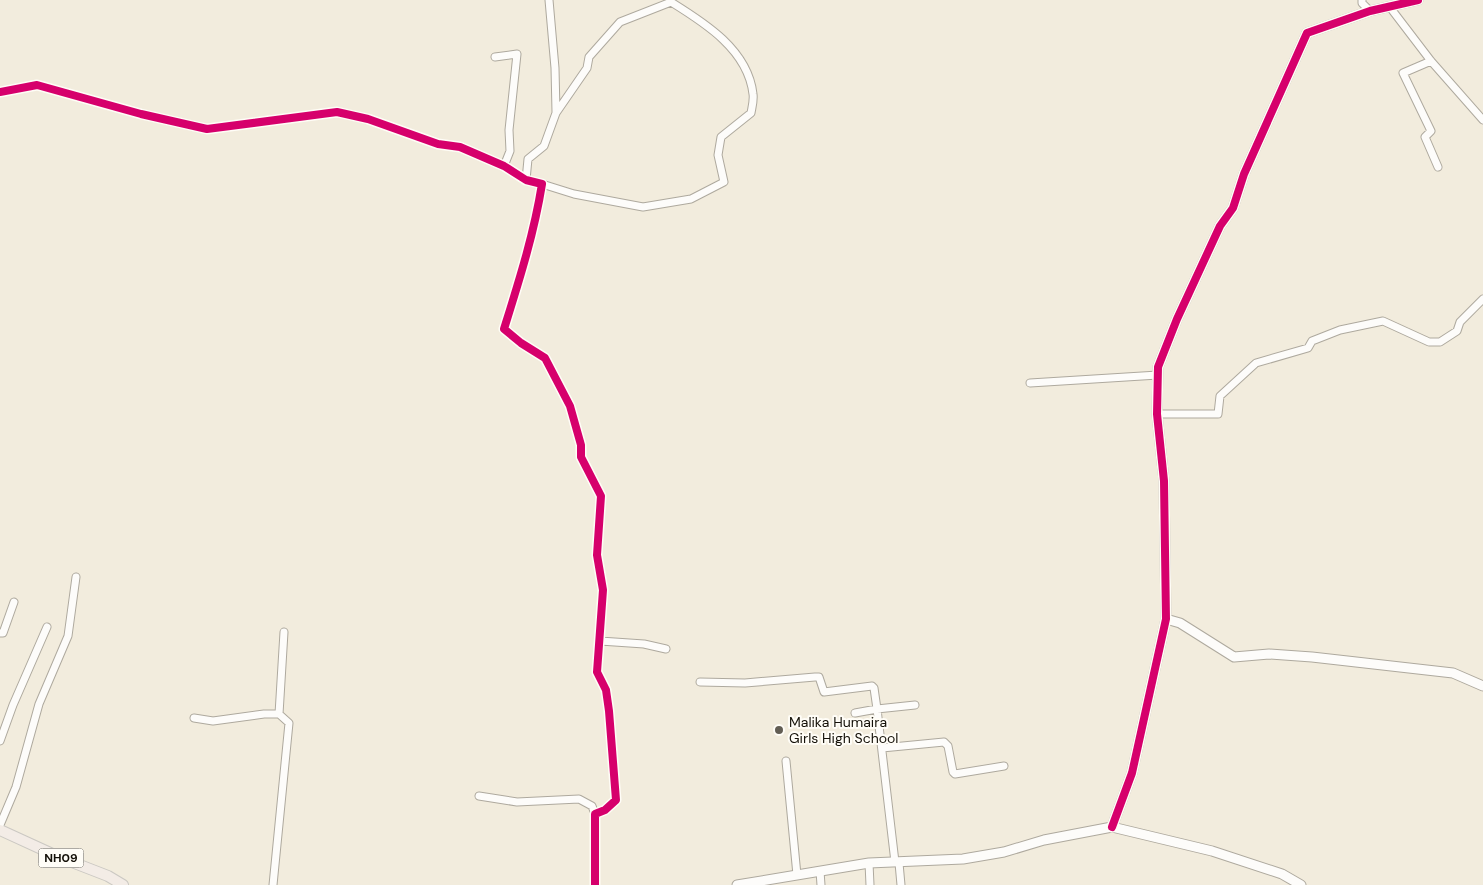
<svg xmlns="http://www.w3.org/2000/svg" width="1483" height="885" font-family="'DM Sans',sans-serif">
<style>
.lines{fill:none;stroke-linecap:round;stroke-linejoin:round}
.street-casing{stroke:#aea99e;stroke-width:9}
.secondary-casing{stroke:#aea99e;stroke-width:11}
.primary-casing{stroke:#cbc8c2;stroke-width:12}
.street{stroke:#fdfcfa;stroke-width:7}
.secondary{stroke:#fdfcfa;stroke-width:9}
.primary{stroke:#f3ece6;stroke-width:10}
.cycleway-casing{stroke:#fffdf7;stroke-width:11}
.cycleway{stroke:#d6006c;stroke-width:8}
.poi-dot{fill:#625d53;stroke:#fffdf7;stroke-width:2}
.labels{text-anchor:middle;stroke-width:4;stroke-linejoin:round;paint-order:stroke}
.shield{fill:#fffdf7;stroke:#5a5750;stroke-width:1}
.shield-label{font-size:12px;font-weight:bold;fill:#141008}
.poi-label{font-size:14px;fill:#141008;stroke:#fffdf7;text-anchor:start}
</style>
<rect width="100%" height="100%" fill="#f2ecdd"/>
<g class="lines">
<g class="street-casing">
<path id="street" d="M549 0 555 68 556 112
M1362 0V3L1370 11
M1389 6 1431 61 1483 120
M495 57 517 54 509 130 510 151 504 166
M1431 61 1403 73 1431 131 1425 137 1438 167
M0 92 37 85 141 114 207 129 337 112 368 119 438 144 460 147 504 166 526 180 542 184C534 234 519 281 504 329L521 343 545 358 570 406 581 445V457L601 496 597 555 603 590 597 672 606 690 609 711 616 800 605 810 595 814V885
M526 180 528 159 544 146 556 113 587 68 589 57 620 22 671 2C705 23 748 50 753 94 754 100 752 107 751 113L721 137 718 155 724 182 691 199 643 207 574 194 542 184
M1030 383 1158 375
M1157 414H1218L1220 396 1256 363 1308 348 1312 341 1340 330 1383 321 1429 342H1440L1457 331 1460 322 1483 299
M0 633H3L14 602
M600 641 644 644 666 649
M700 682 745 683 815 677H819L824 692 872 686 874 688 877 709 895 862
M855 713 877 709 915 705
M194 718 213 721 264 714H279
M0 741 13 705 47 627
M882 748 944 742 948 746 953 772 955 774 1004 766
M786 761 797 875
M479 796 517 802 579 799 592 806 595 814
M0 825 16 787 39 704 68 636 76 577
M869 863 870 885
M899 863 901 885
M820 871 821 885
M273 885 289 723 279 714 284 632"/>
</g>
<g class="secondary-casing">
<path id="secondary" d="M1166 619 1180 623 1234 657 1269 654 1312 657 1453 673 1483 686
M1112 827 1132 773 1166 619 1164 481 1157 414 1158 367 1177 319 1220 226 1233 208 1244 174 1307 33 1370 11 1418 0
M737 885 869 863 963 859 1004 852 1044 840 1112 827 1212 851 1282 874 1301 885"/>
</g>
<g class="primary-casing">
<path id="primary" d="M0 830 59 857 108 876 123 885"/>
</g>
<use href="#street" class="street"/>
<use href="#secondary" class="secondary"/>
<use href="#primary" class="primary"/>
<g class="cycleway-casing">
<path id="cycleway" d="M0 92 37 85 141 114 207 129 337 112 368 119 438 144 460 147 504 166 526 180 542 184C534 234 519 281 504 329L521 343 545 358 570 406 581 445V457L601 496 597 555 603 590 597 672 606 690 609 711 616 800 605 810 595 814V885
M1112 827 1132 773 1166 619 1164 481 1157 414 1158 367 1177 319 1220 226 1233 208 1244 174 1307 33 1370 11 1418 0"/>
</g>
<use href="#cycleway" class="cycleway"/>
</g>
<circle class="poi-dot" cx="779" cy="730" r="5"/>
<g class="labels">
<rect class="shield" x="38.5" y="848.5" width="45" height="19" rx="4"/>
<g class="shield-label">
<text x="61" y="862">NH09</text>
</g>
<g class="poi-label">
<text x="789" y="727">Malika Humaira<tspan x="789" dy="16">Girls High School</tspan></text>
</g>
</g>
</svg>
